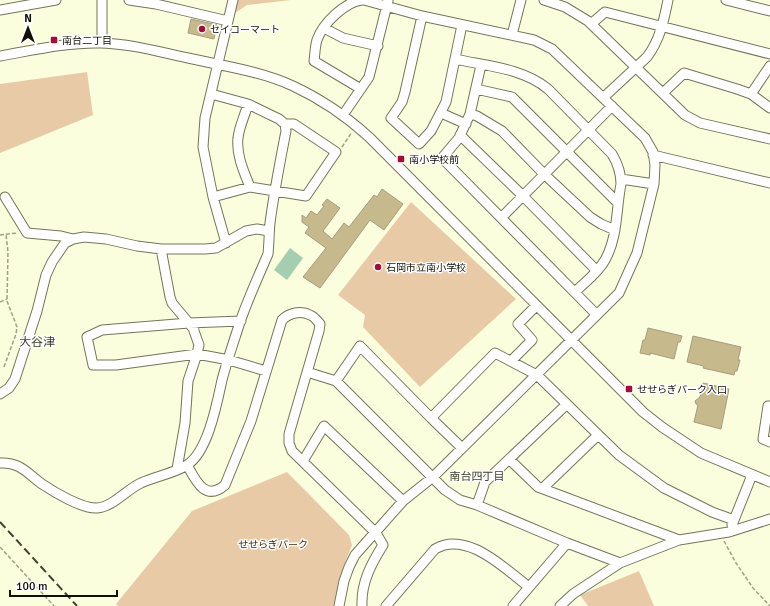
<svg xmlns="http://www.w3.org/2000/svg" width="770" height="606" font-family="Signika,'Noto Sans JP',sans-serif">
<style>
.green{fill:#e8cba6}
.water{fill:#a4ceaf}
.building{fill:#c6ba8d;stroke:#a59c7e}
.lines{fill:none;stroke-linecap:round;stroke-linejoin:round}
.minor-casing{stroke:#737659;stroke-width:11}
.path{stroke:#9ea188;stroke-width:1.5;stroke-dasharray:4 2;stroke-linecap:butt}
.minor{stroke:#fff;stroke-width:9}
.rail{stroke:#404232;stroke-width:2;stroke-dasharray:8 4;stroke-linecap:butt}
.poi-dot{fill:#a60c36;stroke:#fff;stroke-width:1.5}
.labels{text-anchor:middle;stroke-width:3;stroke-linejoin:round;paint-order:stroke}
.poi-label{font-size:10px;fill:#0f1005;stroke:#fff;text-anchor:start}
.park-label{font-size:10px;fill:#3a2605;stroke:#fff}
.neighbourhood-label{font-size:11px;fill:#3d4024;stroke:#fff}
.quarter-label{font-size:12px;fill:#3d4024;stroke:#fff}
</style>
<rect width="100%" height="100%" fill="#fafedd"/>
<path class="green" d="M235 0H291L247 5 232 15Z
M87 72 93 115 0 153V84Z
M411 202 516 299 420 387 363 327 365 315 338 295Z
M287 472 349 535 352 545 344 565 334 606H118L116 604 192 511Z
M639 571 654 606H588L580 595Z"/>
<path class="water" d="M290 248 303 258 287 280 274 270Z"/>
<path class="building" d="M191 19 217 25 214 39 188 33Z
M382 189 403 204 384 230 370 220 320 288 303 277 326 248 305 233 309 227 302 222V215L306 218 311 211 317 215 324 206 322 205 327 199 340 208 323 231 332 239 344 223 349 227 374 195 377 197Z
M648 328 682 336 680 342H678L674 359 650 353V355L640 353 643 340H645Z
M693 336 741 347 738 360H740L737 371H735L734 375 703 368 704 366 687 362Z
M703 383 729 389 721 429 694 422 698 405 696 404 695 401 700 397Z"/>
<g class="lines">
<g class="minor-casing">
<path id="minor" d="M129 0 156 4 228 21
M544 0 565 7 588 21 685 115 700 123 770 139
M726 0 770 11
M0 10 56 0
M422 16 405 92 402 102 391 118 419 144 431 131 446 102 462 25
M591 24 605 12 770 54
M324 28 343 38 378 46
M512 35 521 0
M102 43V0
M0 56C34 50 67 42 102 43 132 44 159 52 188 58 223 66 261 71 293 86 321 99 346 116 369 137L643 412 662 427 701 453 770 482
M455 59C486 66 523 68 548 89L612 154C618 164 621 173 621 184 616 209 618 237 605 260 598 273 585 282 575 292
M481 65 470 114 459 138 442 158 597 315
M361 89 314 61C315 54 315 46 317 40 323 23 345 2 362 0
M476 89 512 97 617 202
M663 93 684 73 737 89 751 94 770 108
M211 94 248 104 279 119 285 124H294L336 152 306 196 250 187 213 197
M751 94 770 66
M604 97 647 57C660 40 664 20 668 0
M248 104C245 115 239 127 238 138 236 155 244 172 250 187
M441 113 466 124
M470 114 477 116 502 131 544 174 590 217 601 224 615 230
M343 115 369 77 388 1
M460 135 523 196 597 271
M653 155 770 183
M621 179 654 184
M5 197 27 233 61 236 73 239
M502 217 612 106
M226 243 213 197 203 147 205 118 233 0
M161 249 170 297 172 303 193 328 199 345 197 354 188 381 185 423 177 469
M241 321 189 323 102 330 87 337 93 365H116L197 354 229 360 266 371
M511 361 532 340 518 324 536 306
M307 372 336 381 445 490 460 500 477 505 567 543 620 563
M336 381 360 346 431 418 495 353 537 375 619 455 664 488 712 512 734 520
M0 394 9 388 15 379 37 311 46 275 52 262 65 243 73 239 84 237 106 239 137 246 161 249H205L216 248 246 231 257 229 269 231
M770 406H768L763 439 770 442
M431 418 462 448
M509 459 538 487 679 540
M303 461 324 426 403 501
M0 463C20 462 27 473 42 484 54 492 82 509 97 508 113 507 127 489 141 483 156 476 173 474 187 465 208 452 217 403 222 380 227 361 234 341 240 322 248 299 258 277 268 254 269 244 269 234 270 223 274 192 280 162 286 131L285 124
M187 465C196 481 205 502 225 485L251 421 282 320C289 313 301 310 310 315 314 316 317 321 320 324L319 331 289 434V443L292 451 376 533 383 545C371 564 361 583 362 606
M543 488 598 435
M477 505 485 482 567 404
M732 525 752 475
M339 606 344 581 349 567 355 555 403 501 433 477 619 293 637 253 654 184 655 165 653 152 645 138 552 49 534 40 422 16 364 0
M386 606 435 549C467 530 505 569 529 587
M513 606 567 543
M560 606 573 594 620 563 679 540 729 532 770 519"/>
</g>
<path class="path" d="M342 147 352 132
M0 235 17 233
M0 302 7 299
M4 367 16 334 17 327 7 301 8 252 6 234
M724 541 736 563 753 588 770 606
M0 547 54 606"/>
<use href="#minor" class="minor"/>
<path class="rail" d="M0 522 77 606"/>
</g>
<g class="poi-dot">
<circle cx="202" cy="29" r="4"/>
<rect x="50" y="36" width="8" height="8" rx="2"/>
<rect x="397" y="155" width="8" height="8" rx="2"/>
<circle cx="378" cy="267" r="4"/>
<rect x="625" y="385" width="8" height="8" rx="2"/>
</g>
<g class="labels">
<g class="poi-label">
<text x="210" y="33">セイコーマート</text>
<text x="62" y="44">南台二丁目</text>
<text x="409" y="163">南小学校前</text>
<text x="386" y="271">石岡市立南小学校</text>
<text x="637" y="393">せせらぎパーク入口</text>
</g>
<g class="park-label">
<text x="273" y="548">せせらぎパーク</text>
</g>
<g class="neighbourhood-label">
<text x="477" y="480">南台四丁目</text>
</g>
<g class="quarter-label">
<text x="37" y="346">大谷津</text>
</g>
</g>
<g transform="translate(28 28)" stroke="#ffffff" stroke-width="3" paint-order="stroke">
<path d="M0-3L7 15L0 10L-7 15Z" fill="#0f1005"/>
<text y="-6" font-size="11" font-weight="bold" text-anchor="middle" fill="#0f1005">N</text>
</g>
<path d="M10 590v6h107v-6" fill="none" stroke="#0f1005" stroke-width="2"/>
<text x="16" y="590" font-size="12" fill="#0f1005" stroke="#ffffff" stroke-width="3" paint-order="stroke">100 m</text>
</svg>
